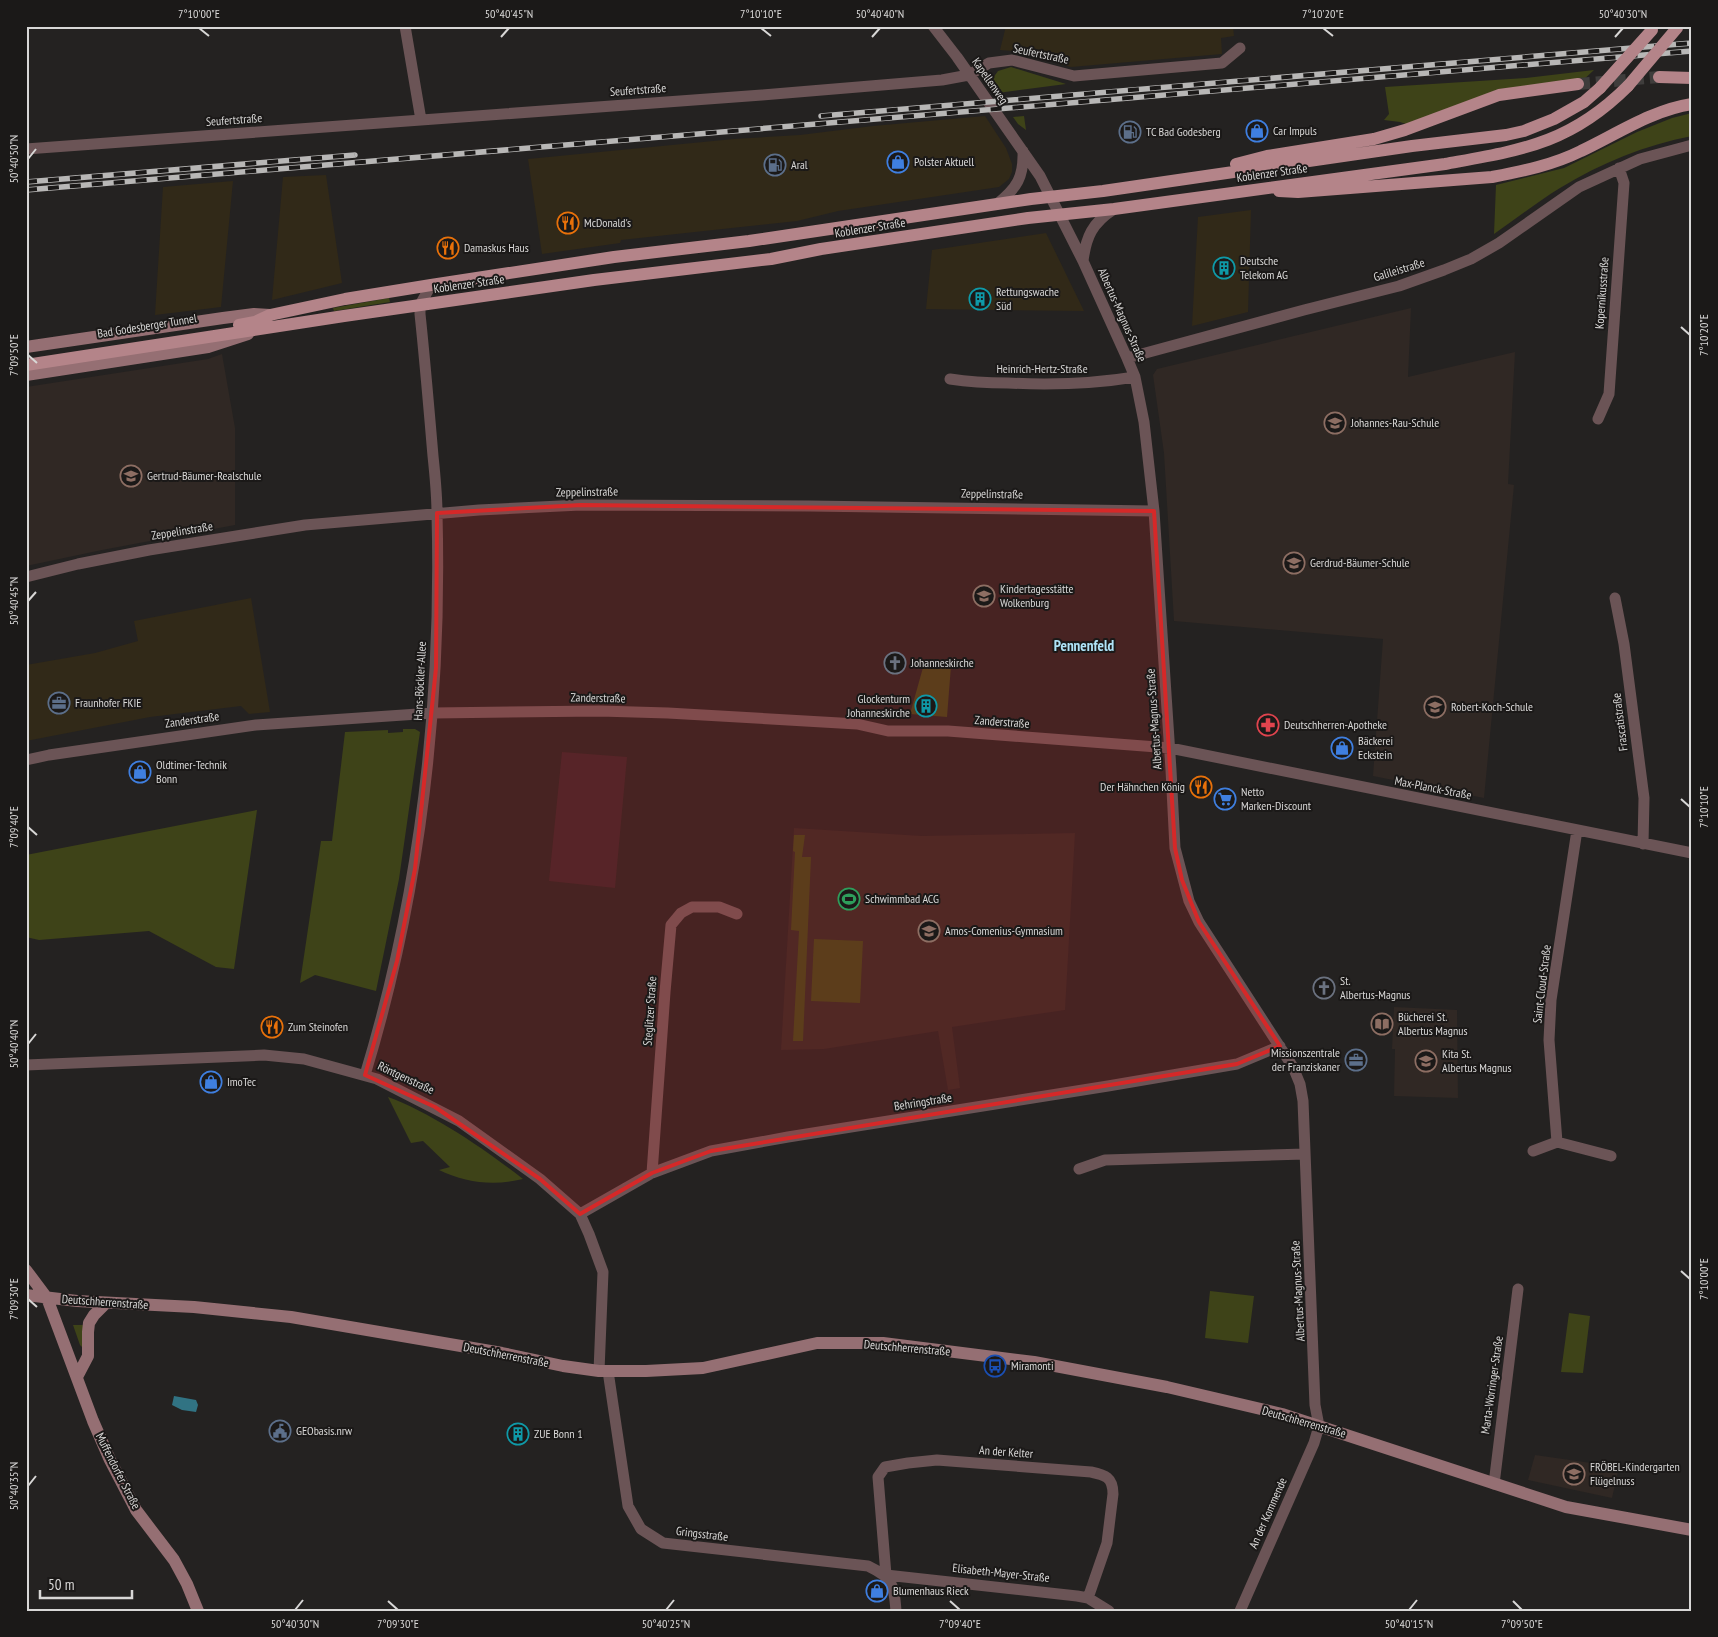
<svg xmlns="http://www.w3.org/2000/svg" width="1718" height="1637" font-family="'PT Sans Narrow',sans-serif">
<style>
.commercial{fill:#312918}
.industrial{fill:#372428}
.built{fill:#302824}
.green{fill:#3e4318}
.water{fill:#317383}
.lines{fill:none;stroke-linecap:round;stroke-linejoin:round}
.primary-tunnel{stroke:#3f3d3c;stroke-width:12;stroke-dasharray:12 6;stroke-linecap:butt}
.street{stroke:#6b5456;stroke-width:11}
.secondary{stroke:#956f73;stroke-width:12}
.primary{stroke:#b48489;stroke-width:12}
.rail-casing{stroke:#b8b7b6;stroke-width:5.5}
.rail{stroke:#1b1918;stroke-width:4;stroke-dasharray:11;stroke-linecap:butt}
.primary-bridge{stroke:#b48489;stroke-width:12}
.marked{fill:#d62828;fill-opacity:0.2;stroke:#d62828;stroke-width:4;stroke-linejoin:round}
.ticks{fill:none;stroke:#d8d7d6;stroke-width:2}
.labels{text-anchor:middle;stroke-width:4;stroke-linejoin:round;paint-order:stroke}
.street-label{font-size:12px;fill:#d8d7d6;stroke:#1b1918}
.poi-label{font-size:12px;fill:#d8d7d6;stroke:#1b1918;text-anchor:start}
.quarter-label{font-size:15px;font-weight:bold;fill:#afe3f7;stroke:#1b1918}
.neatline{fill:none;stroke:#d8d7d6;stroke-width:2}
.ticks-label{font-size:12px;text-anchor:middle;fill:#d8d7d6}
</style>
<rect width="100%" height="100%" fill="#242221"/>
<path class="commercial" d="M1006 26H1233L1234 36 1221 38 1222 54 1071 67 1013 51 1000 50Z
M985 116 1006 148 1012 164V172L1009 179 999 187 838 211 797 221 621 240 620 243 542 254 528 159 734 139 800 135 873 126Z
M326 175 342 283 272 300 283 177Z
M233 181 221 307 155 315 163 187Z
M1251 210 1248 312 1192 326 1198 217Z
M1046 233 1084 311 926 309 932 250Z
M251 598 270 712 249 714 241 706 150 717 26 741V665L95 653 138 641 134 621Z"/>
<path class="industrial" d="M562 752 627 757 615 888 549 881Z"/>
<path class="built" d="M1411 308 1408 377 1515 352 1508 484 1514 485 1484 798 1373 776 1383 639 1174 621 1164 453 1153 375 1157 369Z
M222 354 235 428V525L102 550 26 566V387L208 359Z
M794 828 922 836 1075 833 1065 1010 952 1027 960 1088 948 1090 938 1031 824 1049 781 1050Z
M1394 1007 1457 1010 1458 1098 1394 1096 1395 1049H1392Z
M1535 1455 1619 1467 1612 1498 1528 1480Z"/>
<path class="green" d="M1011 67 1066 84 998 93 993 78 998 71Z
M1594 70 1581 82 1500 89 1406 124 1400 122 1384 120 1389 114 1385 87 1526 78Z
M1692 113V136C1645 145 1601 163 1560 188 1537 202 1516 219 1494 234L1496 185 1564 168 1637 132 1672 118Z
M1024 116 1026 130 1018 124 1013 117Z
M389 298 390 302 334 311 333 308Z
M924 664 951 666 947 717 910 714Z
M403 729H415L420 732 399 879 376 991 315 975 300 983 321 841H332L345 732 388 730V733L403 732Z
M257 810 234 969 216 967 149 931 39 940 26 937V855Z
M794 835H805L802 857H811L803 1041H793L799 931 791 930 795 852 793 851Z
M814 939 863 941 860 1003 811 1001Z
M388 1097C432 1113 486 1150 523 1179 494 1186 466 1183 439 1170L450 1167 423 1141 411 1143Z
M1210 1291 1254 1296 1248 1343 1205 1338Z
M1569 1313 1590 1316 1583 1373 1561 1372Z
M73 1325H84L82 1347 80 1345Z"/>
<path class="water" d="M174 1396 196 1400 198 1405 196 1412 182 1410 172 1405Z"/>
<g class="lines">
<path class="primary-tunnel" d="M1578 84 1659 77"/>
<path class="street" d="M405 26 421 120
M933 26 957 57 1040 176 1083 261 1127 358 1135 377 1144 422 1154 511 1171 770 1175 848 1189 901 1199 922 1293 1067 1300 1084 1303 1101 1315 1405 1319 1426 1314 1443 1240 1611
M26 149 762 95 942 80 969 75 989 63 1012 60 1074 76 1222 63 1240 48
M997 204C1017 188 1024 177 1023 151
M1083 261C1086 237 1092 223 1114 209
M1127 358 1304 310 1399 286 1444 270 1471 259 1499 243 1579 187 1640 159 1692 145
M950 379C969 382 988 383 1008 383 1050 385 1093 384 1135 377
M1598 419 1609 394 1624 183 1619 168
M26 577 78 564 149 550 305 525 479 510 581 505 810 506 1154 511
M1615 598 1624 644 1644 798 1643 844
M26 760 49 755 256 725 433 713 600 711 668 713 857 724 888 731H948L1170 748 1692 853
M1577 830 1551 1000 1549 1040 1557 1142 1611 1156
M26 1065 244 1056 264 1055 304 1059 377 1079 459 1121 540 1179 580 1214 589 1234 603 1272 599 1371
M365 1075C421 891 442 706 437 514 437 495 435 475 433 456 429 409 425 361 420 314V305L431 285
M1533 1151 1557 1142
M1079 1169 1105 1160 1305 1154
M652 1173 665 992 671 925 681 913 692 907H719L737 914
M580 1214 652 1173 711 1151 788 1137 1108 1086 1237 1064 1280 1046
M608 1371 628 1506 641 1529 663 1543 868 1566C893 1578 894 1584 896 1611
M1494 1484 1518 1289
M886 1575 878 1477 885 1467 908 1463 937 1460 1091 1472C1105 1475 1113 1477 1113 1494L1107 1543 1088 1598
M886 1575 1077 1596 1088 1598 1109 1611"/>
<path class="secondary" d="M26 347 223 318 254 314 270 315
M26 375 208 347 248 334
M26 1270 47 1298 93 1421 110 1460 136 1510 174 1560 187 1584 198 1611
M26 1295 77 1301 194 1307 291 1317 502 1353 563 1366 599 1371H646L703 1368 817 1343H883L1034 1362 1167 1387 1282 1414 1566 1507 1692 1530
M77 1377 88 1356V1332L89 1323 94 1315 106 1303"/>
<path class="primary" d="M1659 77 1692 78
M1236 164 1267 156 1374 139 1405 130 1499 95 1578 84
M1279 191 1298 192 1492 177C1523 171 1553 165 1581 151 1617 134 1652 110 1692 104
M239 325 255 322 270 315 345 299 431 285 614 257 749 241 1031 199 1103 191 1412 146 1506 135 1524 131 1554 119 1584 102 1600 88
M26 365 344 316 594 280 771 259 821 249 1028 218 1114 209 1445 164C1521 150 1570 144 1628 86"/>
<g class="rail-casing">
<path id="rail" d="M821 116 1692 43
M26 182 355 155
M26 190 1692 51"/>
</g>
<use href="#rail" class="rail"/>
<path class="primary-bridge" d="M1628 86 1677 28
M1600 88 1652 30"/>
</g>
<path class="marked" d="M581 505 1154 511 1175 848 1182 880 1199 922 1280 1046 1237 1064 711 1151 652 1173 580 1214 540 1179 435 1107 365 1075 397 961 415 869 436 668 437 513Z"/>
<path class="ticks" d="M199 28 209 36M761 28 771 36M1323 28 1333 36M501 37 509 28M872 37 880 28M1615 37 1623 28M28 159 36 149M1681 327 1690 335M28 355 37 363M28 601 36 592M1681 799 1690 807M28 827 37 835M28 1044 36 1034M1681 1271 1690 1279M28 1299 37 1307M28 1486 36 1476M388 1601 398 1610M950 1601 960 1610M1513 1601 1522 1610M295 1610 303 1600M666 1610 674 1600M1409 1610 1417 1600"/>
<defs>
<g id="shop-ring" transform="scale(1.125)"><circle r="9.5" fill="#1b1918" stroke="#3f7fe0" stroke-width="1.5"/><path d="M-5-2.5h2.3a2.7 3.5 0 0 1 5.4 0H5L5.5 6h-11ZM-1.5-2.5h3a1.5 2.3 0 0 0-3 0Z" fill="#3f7fe0"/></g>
<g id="fuel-ring" transform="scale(1.125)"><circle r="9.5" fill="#1b1918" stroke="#5c6f8a" stroke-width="1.5"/><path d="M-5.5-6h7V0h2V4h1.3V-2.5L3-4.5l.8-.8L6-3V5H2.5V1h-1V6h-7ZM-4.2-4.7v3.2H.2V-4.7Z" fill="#5c6f8a"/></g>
<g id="restaurant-ring" transform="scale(1.125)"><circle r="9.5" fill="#1b1918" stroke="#e8710a" stroke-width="1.5"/><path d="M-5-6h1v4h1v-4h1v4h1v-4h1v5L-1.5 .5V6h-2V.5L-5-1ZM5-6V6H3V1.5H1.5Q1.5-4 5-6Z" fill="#e8710a"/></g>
<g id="building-ring" transform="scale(1.125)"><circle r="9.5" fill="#1b1918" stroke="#0f9aa8" stroke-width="1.5"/><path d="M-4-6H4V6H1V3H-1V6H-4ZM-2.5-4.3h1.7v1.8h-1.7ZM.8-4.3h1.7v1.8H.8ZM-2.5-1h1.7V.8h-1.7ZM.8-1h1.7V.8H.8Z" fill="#0f9aa8"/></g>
<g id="school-ring" transform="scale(1.125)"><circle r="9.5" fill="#1b1918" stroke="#8d6e63" stroke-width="1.5"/><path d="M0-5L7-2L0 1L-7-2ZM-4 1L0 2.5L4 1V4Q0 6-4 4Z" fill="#8d6e63"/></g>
<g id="church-ring" transform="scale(1.125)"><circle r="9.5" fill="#1b1918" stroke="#6b7280" stroke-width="1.5"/><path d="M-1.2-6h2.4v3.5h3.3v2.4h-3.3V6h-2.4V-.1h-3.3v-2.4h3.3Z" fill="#6b7280"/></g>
<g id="office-ring" transform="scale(1.125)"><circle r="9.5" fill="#1b1918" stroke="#5c6f8a" stroke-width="1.5"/><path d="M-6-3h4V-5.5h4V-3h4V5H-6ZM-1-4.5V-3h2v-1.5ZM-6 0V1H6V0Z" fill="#5c6f8a"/></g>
<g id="pharmacy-ring" transform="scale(1.125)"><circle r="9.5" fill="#1b1918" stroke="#e0444e" stroke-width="1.5"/><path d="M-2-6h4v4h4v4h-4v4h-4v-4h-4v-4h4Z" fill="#e0444e"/></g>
<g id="supermarket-ring" transform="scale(1.125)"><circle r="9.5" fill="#1b1918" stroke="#3f7fe0" stroke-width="1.5"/><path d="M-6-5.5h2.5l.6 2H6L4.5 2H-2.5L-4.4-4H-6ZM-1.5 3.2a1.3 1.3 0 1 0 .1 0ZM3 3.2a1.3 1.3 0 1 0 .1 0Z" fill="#3f7fe0"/></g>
<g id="stadium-ring" transform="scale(1.125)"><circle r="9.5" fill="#1b1918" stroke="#2e9e5b" stroke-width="1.5"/><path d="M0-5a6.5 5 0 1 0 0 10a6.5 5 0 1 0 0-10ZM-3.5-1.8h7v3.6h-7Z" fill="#2e9e5b"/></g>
<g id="library-ring" transform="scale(1.125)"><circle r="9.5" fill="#1b1918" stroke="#8d6e63" stroke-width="1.5"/><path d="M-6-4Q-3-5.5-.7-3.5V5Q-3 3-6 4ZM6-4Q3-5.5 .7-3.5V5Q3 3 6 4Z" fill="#8d6e63"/></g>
<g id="bus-ring" transform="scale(1.125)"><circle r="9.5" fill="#1b1918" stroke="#1a4fb4" stroke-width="1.5"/><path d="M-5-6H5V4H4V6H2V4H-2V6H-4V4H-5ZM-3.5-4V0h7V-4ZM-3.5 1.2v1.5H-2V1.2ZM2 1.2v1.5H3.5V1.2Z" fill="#1a4fb4"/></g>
<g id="civic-ring" transform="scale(1.125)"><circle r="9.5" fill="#1b1918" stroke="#5c6f8a" stroke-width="1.5"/><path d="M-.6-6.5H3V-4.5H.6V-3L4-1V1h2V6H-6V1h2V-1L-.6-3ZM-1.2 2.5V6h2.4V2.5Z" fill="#5c6f8a"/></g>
</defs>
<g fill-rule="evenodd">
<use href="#shop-ring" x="1257" y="131"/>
<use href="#fuel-ring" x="1130" y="132"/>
<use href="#shop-ring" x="898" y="162"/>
<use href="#fuel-ring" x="775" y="165"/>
<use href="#restaurant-ring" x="568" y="223"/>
<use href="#restaurant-ring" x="448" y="248"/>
<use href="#building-ring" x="1224" y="268"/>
<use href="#building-ring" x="980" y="299"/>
<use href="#school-ring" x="1335" y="423"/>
<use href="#school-ring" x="131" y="476"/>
<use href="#school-ring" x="1294" y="563"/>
<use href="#school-ring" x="984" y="596"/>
<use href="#church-ring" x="895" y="663"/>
<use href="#office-ring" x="59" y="703"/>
<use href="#building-ring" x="926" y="706"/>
<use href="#school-ring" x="1435" y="707"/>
<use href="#pharmacy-ring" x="1268" y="725"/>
<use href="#shop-ring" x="1342" y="748"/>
<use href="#shop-ring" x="140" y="772"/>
<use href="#restaurant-ring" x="1201" y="787"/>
<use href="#supermarket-ring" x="1225" y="799"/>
<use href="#stadium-ring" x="849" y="899"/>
<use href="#school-ring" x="929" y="931"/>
<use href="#church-ring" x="1324" y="988"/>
<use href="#library-ring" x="1382" y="1024"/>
<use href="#restaurant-ring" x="272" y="1027"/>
<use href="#office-ring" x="1356" y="1060"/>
<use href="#school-ring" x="1426" y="1061"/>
<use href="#shop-ring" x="211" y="1082"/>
<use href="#bus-ring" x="995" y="1366"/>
<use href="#civic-ring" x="280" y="1431"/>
<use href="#building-ring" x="518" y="1434"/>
<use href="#school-ring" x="1574" y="1474"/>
<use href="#shop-ring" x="877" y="1591"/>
</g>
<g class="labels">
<g class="street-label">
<text transform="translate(1041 54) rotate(12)" y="4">Seufertstraße</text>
<text transform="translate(990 81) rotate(55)" y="4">Kapellenweg</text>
<text transform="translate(638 90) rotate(-4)" y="4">Seufertstraße</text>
<text transform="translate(234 120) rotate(-4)" y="4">Seufertstraße</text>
<text transform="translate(1272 173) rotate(-8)" y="4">Koblenzer Straße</text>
<text transform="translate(870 228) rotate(-9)" y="4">Koblenzer Straße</text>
<text transform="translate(1399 270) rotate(-17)" y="4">Galileistraße</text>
<text transform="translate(469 284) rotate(-8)" y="4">Koblenzer Straße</text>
<text transform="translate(1602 293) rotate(-86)" y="4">Kopernikusstraße</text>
<text transform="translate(1122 315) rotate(66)" y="4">Albertus-Magnus-Straße</text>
<text transform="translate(147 326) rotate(-9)" y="4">Bad Godesberger Tunnel</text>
<text x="1042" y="373">Heinrich-Hertz-Straße</text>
<text transform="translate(587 492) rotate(-1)" y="4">Zeppelinstraße</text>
<text transform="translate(992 494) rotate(1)" y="4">Zeppelinstraße</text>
<text transform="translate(182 531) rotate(-9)" y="4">Zeppelinstraße</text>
<text transform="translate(420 681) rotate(-87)" y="4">Hans-Böckler-Allee</text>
<text transform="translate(598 698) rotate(1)" y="4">Zanderstraße</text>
<text transform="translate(1154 719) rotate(-94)" y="4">Albertus-Magnus-Straße</text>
<text transform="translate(192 720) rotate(-8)" y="4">Zanderstraße</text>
<text transform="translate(1002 722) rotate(4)" y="4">Zanderstraße</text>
<text transform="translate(1620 722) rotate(-97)" y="4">Frascatistraße</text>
<text transform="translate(1433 788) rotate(11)" y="4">Max-Planck-Straße</text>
<text transform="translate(1542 984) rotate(-83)" y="4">Saint-Cloud-Straße</text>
<text transform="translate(650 1011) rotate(-86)" y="4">Steglitzer Straße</text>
<text transform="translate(406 1078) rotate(25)" y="4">Röntgenstraße</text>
<text transform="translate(923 1102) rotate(-9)" y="4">Behringstraße</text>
<text transform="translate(1298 1291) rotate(-93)" y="4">Albertus-Magnus-Straße</text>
<text transform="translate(105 1302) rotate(4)" y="4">Deutschherrenstraße</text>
<text transform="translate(907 1348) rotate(5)" y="4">Deutschherrenstraße</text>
<text transform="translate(506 1355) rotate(11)" y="4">Deutschherrenstraße</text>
<text transform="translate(1492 1385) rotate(-82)" y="4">Marta-Worringer-Straße</text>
<text transform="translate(1304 1422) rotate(16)" y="4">Deutschherrenstraße</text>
<text transform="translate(1006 1452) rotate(4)" y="4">An der Kelter</text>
<text transform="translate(118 1471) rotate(63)" y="4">Muffendorfer Straße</text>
<text transform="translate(1268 1513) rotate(-66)" y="4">An der Kommende</text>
<text transform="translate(702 1534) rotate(7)" y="4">Gringsstraße</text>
<text transform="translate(1001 1573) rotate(6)" y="4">Elisabeth-Mayer-Straße</text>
</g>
<g class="poi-label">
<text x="1273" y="135">Car Impuls</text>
<text x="1146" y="136">TC Bad Godesberg</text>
<text x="914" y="166">Polster Aktuell</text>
<text x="791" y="169">Aral</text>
<text x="584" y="227">McDonald's</text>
<text x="464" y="252">Damaskus Haus</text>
<text x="1240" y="265">Deutsche<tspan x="1240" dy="14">Telekom AG</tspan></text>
<text x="996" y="296">Rettungswache<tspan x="996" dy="14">Süd</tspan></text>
<text x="1351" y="427">Johannes-Rau-Schule</text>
<text x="147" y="480">Gertrud-Bäumer-Realschule</text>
<text x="1310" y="567">Gerdrud-Bäumer-Schule</text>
<text x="1000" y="593">Kindertagesstätte<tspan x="1000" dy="14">Wolkenburg</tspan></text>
<text x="911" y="667">Johanneskirche</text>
<text x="910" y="703" text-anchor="end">Glockenturm<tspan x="910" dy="14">Johanneskirche</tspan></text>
<text x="75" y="707">Fraunhofer FKIE</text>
<text x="1451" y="711">Robert-Koch-Schule</text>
<text x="1284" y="729">Deutschherren-Apotheke</text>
<text x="1358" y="745">Bäckerei<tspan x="1358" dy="14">Eckstein</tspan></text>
<text x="156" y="769">Oldtimer-Technik<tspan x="156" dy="14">Bonn</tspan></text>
<text x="1185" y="791" text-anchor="end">Der Hähnchen König</text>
<text x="1241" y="796">Netto<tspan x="1241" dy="14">Marken-Discount</tspan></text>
<text x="865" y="903">Schwimmbad ACG</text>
<text x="945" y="935">Amos-Comenius-Gymnasium</text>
<text x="1340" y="985">St.<tspan x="1340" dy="14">Albertus-Magnus</tspan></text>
<text x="1398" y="1021">Bücherei St.<tspan x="1398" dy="14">Albertus Magnus</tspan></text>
<text x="288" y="1031">Zum Steinofen</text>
<text x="1340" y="1057" text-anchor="end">Missionszentrale<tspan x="1340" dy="14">der Franziskaner</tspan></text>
<text x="1442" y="1058">Kita St.<tspan x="1442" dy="14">Albertus Magnus</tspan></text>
<text x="227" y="1086">ImoTec</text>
<text x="1011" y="1370">Miramonti</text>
<text x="296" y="1435">GEObasis.nrw</text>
<text x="534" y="1438">ZUE Bonn 1</text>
<text x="1590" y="1471">FRÖBEL-Kindergarten<tspan x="1590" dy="14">Flügelnuss</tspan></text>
<text x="893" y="1595">Blumenhaus Rieck</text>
</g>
<g class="quarter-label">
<text x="1084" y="651">Pennenfeld</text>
</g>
</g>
<rect width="1718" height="1637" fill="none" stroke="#1b1918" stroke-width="55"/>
<path d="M40 1590v8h92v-8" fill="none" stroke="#d8d7d6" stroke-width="2.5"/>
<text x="48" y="1590" font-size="15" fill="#d8d7d6" stroke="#1b1918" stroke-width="4" paint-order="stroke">50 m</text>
<rect x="28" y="28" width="1662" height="1582" class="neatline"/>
<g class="ticks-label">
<text x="199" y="18">7°10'00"E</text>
<text x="509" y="18">50°40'45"N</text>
<text x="761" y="18">7°10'10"E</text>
<text x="880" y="18">50°40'40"N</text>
<text x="1323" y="18">7°10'20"E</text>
<text x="1623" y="18">50°40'30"N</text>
<text transform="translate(14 159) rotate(-90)" y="4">50°40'50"N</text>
<text transform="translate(1704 335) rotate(-90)" y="4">7°10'20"E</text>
<text transform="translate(14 355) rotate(-90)" y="4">7°09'50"E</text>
<text transform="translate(14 601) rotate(-90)" y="4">50°40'45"N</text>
<text transform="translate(1704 807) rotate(-90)" y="4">7°10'10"E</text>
<text transform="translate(14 827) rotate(-90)" y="4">7°09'40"E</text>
<text transform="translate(14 1044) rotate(-90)" y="4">50°40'40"N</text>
<text transform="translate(1704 1279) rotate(-90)" y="4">7°10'00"E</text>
<text transform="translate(14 1299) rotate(-90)" y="4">7°09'30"E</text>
<text transform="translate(14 1486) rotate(-90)" y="4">50°40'35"N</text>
<text x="295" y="1628">50°40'30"N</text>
<text x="398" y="1628">7°09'30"E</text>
<text x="666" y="1628">50°40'25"N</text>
<text x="960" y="1628">7°09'40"E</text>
<text x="1409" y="1628">50°40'15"N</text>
<text x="1522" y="1628">7°09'50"E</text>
</g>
</svg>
